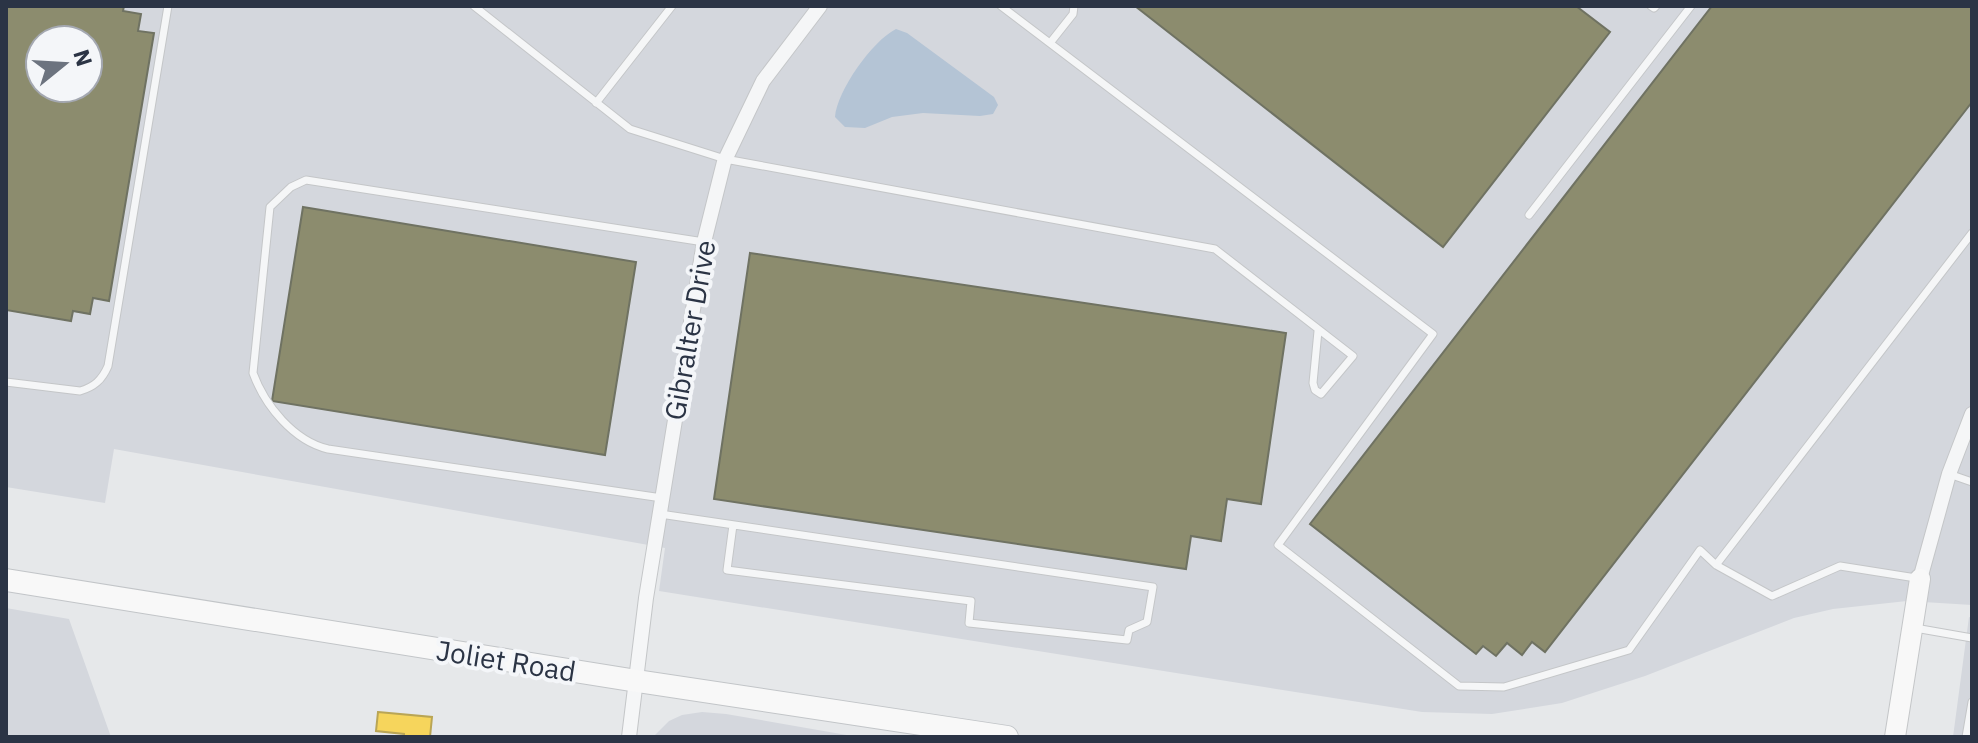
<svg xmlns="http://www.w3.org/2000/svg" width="1978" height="743" font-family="'IBM Plex Sans',sans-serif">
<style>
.built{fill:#d4d7dd;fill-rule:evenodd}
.water{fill:#b4c4d5}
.homes{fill:#f6d55c;stroke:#b9a555;stroke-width:2}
.industry{fill:#8c8c6e;stroke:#6f7262;stroke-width:2;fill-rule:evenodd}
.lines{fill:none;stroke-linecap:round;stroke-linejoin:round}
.lane-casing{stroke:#c4c6c8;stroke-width:9}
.street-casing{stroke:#c4c6c8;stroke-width:16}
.secondary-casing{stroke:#c4c6c8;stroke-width:22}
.primary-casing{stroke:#c2c5c8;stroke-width:24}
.lane{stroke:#f5f6f7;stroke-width:7}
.street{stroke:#f5f6f7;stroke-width:14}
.secondary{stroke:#f8f8f8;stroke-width:20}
.primary{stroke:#f8f8f8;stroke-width:22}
.labels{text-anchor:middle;stroke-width:8;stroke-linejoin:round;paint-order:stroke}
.street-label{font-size:28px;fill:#2b3445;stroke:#f4f6f9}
</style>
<rect width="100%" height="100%" fill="#e6e8ea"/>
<path class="built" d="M6 6H1972V605L1907 601 1833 609 1794 618 1645 676 1562 703 1492 714 1422 712 659 591 665 548 114 449 105 503 6 487ZM40 40H88V88H40Z
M6 608 69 619 111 737H6Z
M1969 617 1972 618V737H1953Z
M702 712 726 714 858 737H653L669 721 682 715Z"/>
<path class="water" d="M896 29 907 33 994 97 998 105 993 114 980 116 923 113 892 117 865 128 845 127 835 117C837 91 872 41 896 29Z"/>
<path class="homes" d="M378 712 432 717 430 737H404V734L376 731Z"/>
<path class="industry" d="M6 6H124L123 11 141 14 138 31 154 33 109 301 93 298 90 314 73 311 71 321 6 310ZM40 40H88V88H40Z
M1135 6H1576L1610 32 1443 247Z
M1712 6H1972V102L1545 652 1532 642 1522 655 1507 643 1496 656 1483 646 1476 654 1310 524Z
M303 207 636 262 605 455 272 401Z
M750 253 1286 333 1261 504 1227 499 1221 541 1191 536 1186 569 714 499Z"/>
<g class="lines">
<g class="lane-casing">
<path id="lane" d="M474 6 630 129 725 159 1215 249 1353 356 1321 394 1315 390 1313 383 1318 331
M1001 6 1433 334 1278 545 1459 686 1504 687 1629 650 1700 550 1716 565 1772 596 1840 566 1916 578
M1651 6 1654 8 1656 6
M1050 43 1073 14 1074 6
M596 103 672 6
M1529 215 1691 6
M6 382 80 391C94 387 102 380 108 366L168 6
M1949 474 1972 482
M662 498 328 449C294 441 265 406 253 373L270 207 291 187 306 180 704 242
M660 514 1153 587 1147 622 1129 630 1127 640 969 623 971 601 727 570 733 525
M1716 565 1972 233
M1915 628 1972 638
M1966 737 1972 702"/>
</g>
<g class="street-casing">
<path id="street" d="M1920 579 1949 474 1972 414
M629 737 646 598 704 242 724 162 763 81 820 6"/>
</g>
<g class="secondary-casing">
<path id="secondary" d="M1895 737 1920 579"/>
</g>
<g class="primary-casing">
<path id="primary" d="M6 580 637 681 1007 737"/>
</g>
<use href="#lane" class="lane"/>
<use href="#street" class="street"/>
<use href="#secondary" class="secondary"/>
<use href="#primary" class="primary"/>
</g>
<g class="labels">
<g class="street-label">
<text transform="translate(690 330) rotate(-80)" y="10">Gibralter Drive</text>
<text transform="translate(506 661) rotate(9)" y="10">Joliet Road</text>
</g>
</g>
<rect width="1978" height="743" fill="none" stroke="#2b3445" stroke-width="16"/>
<g transform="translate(64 64) rotate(72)"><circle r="38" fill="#f4f6f9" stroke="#a4a8b1" stroke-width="2"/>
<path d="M0-6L14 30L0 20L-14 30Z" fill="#6c737f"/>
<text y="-12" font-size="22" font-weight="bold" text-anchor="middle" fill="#2b3445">N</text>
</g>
</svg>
